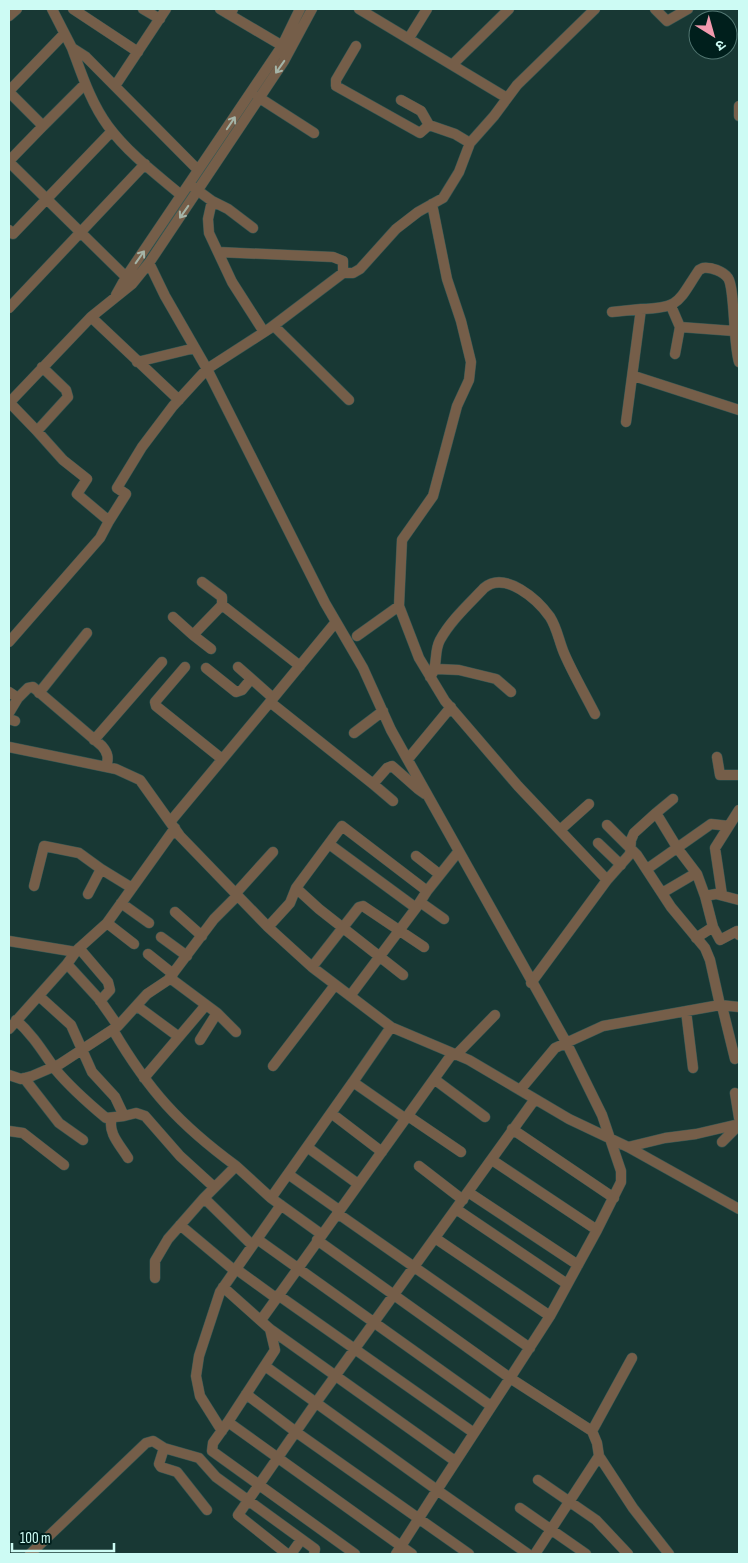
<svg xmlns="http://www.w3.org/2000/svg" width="748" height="1563" font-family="'Sofia Sans Condensed','Noto Sans Devanagari',sans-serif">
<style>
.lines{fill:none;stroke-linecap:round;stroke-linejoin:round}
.minor-casing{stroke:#355753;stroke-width:11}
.minor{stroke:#755e49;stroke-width:10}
.oneway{stroke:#a5b4a7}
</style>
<rect width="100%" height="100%" fill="#183834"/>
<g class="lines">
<g class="minor-casing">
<path id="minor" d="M52 9 72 48
M73 9 138 52
M143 9 160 19
M220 9 230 15
M233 9 230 15 286 48
M359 9 507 98
M655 9 667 21 688 9
M9 16 17 9
M409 38 427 9
M356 46 336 80V86L420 133 429 125
M453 64 509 9
M115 86 166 9
M9 91 64 34
M9 92 43 126 85 84
M258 97 314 133
M739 116V106
M470 143 494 116 517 85 595 9
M9 161 43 126
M9 162 126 277
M193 187 212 201 208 219 209 233 232 282 264 332
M181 195C156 174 128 153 108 126 91 103 82 75 72 48L86 57 198 170
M212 201 228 209 253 228
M432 204 447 279 461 321 471 362 469 380 457 406 433 496 402 540 399 606 419 658 445 701 518 786 607 880 531 983
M9 230 13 234 112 131
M218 252 333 257 343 261V273
M149 263 165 296 207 369 269 329 343 273H353L360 269 396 229 418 212 443 198 459 172 470 143 455 134 429 125 421 111 401 100
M116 295 126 277 282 46 300 9
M671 306 680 327 675 354
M9 308 145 164
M612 312 641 309
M91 317 179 400
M274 326 349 400
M680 327 734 331
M137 362 195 348
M634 376 739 410
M9 402 37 431 68 397 66 390 42 367
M9 403 91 317 132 284 149 263 284 61 312 9
M626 422 641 309C681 308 678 301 699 270L703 268C711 267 723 271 728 278 735 288 733 343 739 362
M37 431 63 460 87 479 77 494 109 521 126 494 117 488 142 447 173 406 207 369 325 603 363 668 391 730 566 1042 602 1115 621 1171V1182L597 1230 550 1316 510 1378 317 1240
M202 582 222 597V605
M173 617 193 635
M357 636 399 606
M9 642 100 538 109 521
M211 649 193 635 222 605 300 666
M185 667 155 702 156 706 222 759
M238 667 273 698
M206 668 236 692 242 690 251 679
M437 669 459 670 496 679 511 692
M430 677C439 666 433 653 440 640 451 620 469 604 484 588 505 570 538 600 550 617 557 628 559 641 564 653 573 674 585 694 595 714
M9 692 18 698 9 713
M39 693 87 633
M18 698 28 688 33 687 102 746C108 753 109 758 106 767
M270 702 335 623
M9 719 15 721
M354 733 383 711
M94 740 162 662
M9 747 116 769 140 780 180 836 268 927 312 967 391 1027 469 1060 569 1119 628 1147 739 1209
M717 757 720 775H739
M408 759 451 707
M373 784 393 801
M656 813 673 799
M170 822 270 702 373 784 387 768 392 766 418 789 425 794
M607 825 637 855 671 907 705 948 710 960 720 1005
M560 830 589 804
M598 843 621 865
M329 844 416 908 427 891
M416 856 439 874
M647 869 711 824 729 826
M607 880 630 854 631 840 634 833 656 813 678 849 697 874 705 896 716 894 739 900
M34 886 44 846 79 853 101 869 132 888
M296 888 342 826 427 891 458 852
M236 893 273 852
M662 893 696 873
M88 894 101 869
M722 895 715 848 739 810
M420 902 444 919
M121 903 149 923
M175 912 202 936
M107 923 134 944
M268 927 290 903 296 888 319 909 403 975
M713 927 720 940 737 931 739 935
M161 937 187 956
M696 938 713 927 705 896
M9 941 76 952
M79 948 108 982 110 990 100 1001
M148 954 173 974
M67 964 99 999 118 1026
M312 967 359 907 363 906 424 947
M170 978 217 1013 200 1040
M39 996 71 1025 92 1072 115 1097 124 1116 136 1113 145 1116 180 1156 214 1187
M350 996 416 908
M137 1006 179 1037
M722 1006 735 1059
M686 1011 693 1068
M217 1013 236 1032
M16 1020C33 1035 43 1052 55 1069 70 1087 88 1103 106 1118L124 1116
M391 1027 353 1082 406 1119
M9 1029 67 964 77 950 107 923 175 828
M113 1030C149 1091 179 1124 236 1166
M456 1055 495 1015
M273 1066 335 985
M9 1075 21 1079 32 1076 60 1064 118 1026 147 994 168 980 214 919 238 895
M24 1078 59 1123 83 1140
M144 1078 206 1005
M434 1079 485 1117
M520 1090 555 1048 603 1026 720 1005 739 1007
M735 1093 739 1118
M331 1113 382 1152
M408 1116 461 1152
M112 1118C107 1133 121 1146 128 1158
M512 1129 614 1198
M9 1131 23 1133 64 1165
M722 1142 739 1125
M307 1147 358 1184
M628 1147 665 1138 696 1134 739 1124
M492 1160 597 1230
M419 1166 463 1200
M288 1174 339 1210
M468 1192 578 1265
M456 1209 567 1284
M337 1213 530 1348
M180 1225 235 1271
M321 1234 271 1198 353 1082
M435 1238 550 1316
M257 1239 491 1406
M252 1245 204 1198 236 1166 271 1198
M155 1278V1261L168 1239 204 1198
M223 1287 270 1329 455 1461
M278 1295 474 1433
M276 1298 236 1269 281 1205
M261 1320 452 1054
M270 1329 275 1350 228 1422 412 1554
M265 1366 437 1490 510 1378 592 1431 597 1443 599 1456
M246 1394 296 1432 469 1554
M228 1422 213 1443 212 1451 355 1554
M222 1431 200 1396 196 1376 199 1356 220 1292 236 1269
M592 1431 632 1358
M164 1448 159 1464 161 1467 177 1472 207 1510
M538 1480 596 1520 628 1554
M520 1508 586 1554
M30 1554 146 1443 153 1441 164 1448 199 1458 216 1477 315 1549 314 1554
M287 1554 238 1515 315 1404 535 1099
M291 1554 301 1540
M396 1554 437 1490 528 1554
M535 1554 599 1456 633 1508 669 1554"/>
</g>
<use href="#minor" class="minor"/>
</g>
<defs><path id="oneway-shaft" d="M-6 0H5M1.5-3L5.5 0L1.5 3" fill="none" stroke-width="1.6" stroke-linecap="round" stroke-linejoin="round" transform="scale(1.25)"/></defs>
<g class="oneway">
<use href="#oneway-shaft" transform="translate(280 67) rotate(125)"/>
<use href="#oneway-shaft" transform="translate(231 123) rotate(-56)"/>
<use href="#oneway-shaft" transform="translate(184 212) rotate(125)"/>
<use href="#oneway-shaft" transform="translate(140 257) rotate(-55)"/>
</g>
<rect width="748" height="1563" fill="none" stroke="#cdfbf4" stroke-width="20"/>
<g transform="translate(713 35) rotate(143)"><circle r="24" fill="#001f1c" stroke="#527772"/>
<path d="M0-4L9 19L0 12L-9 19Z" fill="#f29aae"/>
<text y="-8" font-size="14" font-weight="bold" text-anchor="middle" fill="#cdfbf4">उ</text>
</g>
<path d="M12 1543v8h102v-8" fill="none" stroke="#cdfbf4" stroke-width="2.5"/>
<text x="20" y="1543" font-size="15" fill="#cdfbf4" stroke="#001f1c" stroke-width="4" paint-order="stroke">100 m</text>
</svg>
